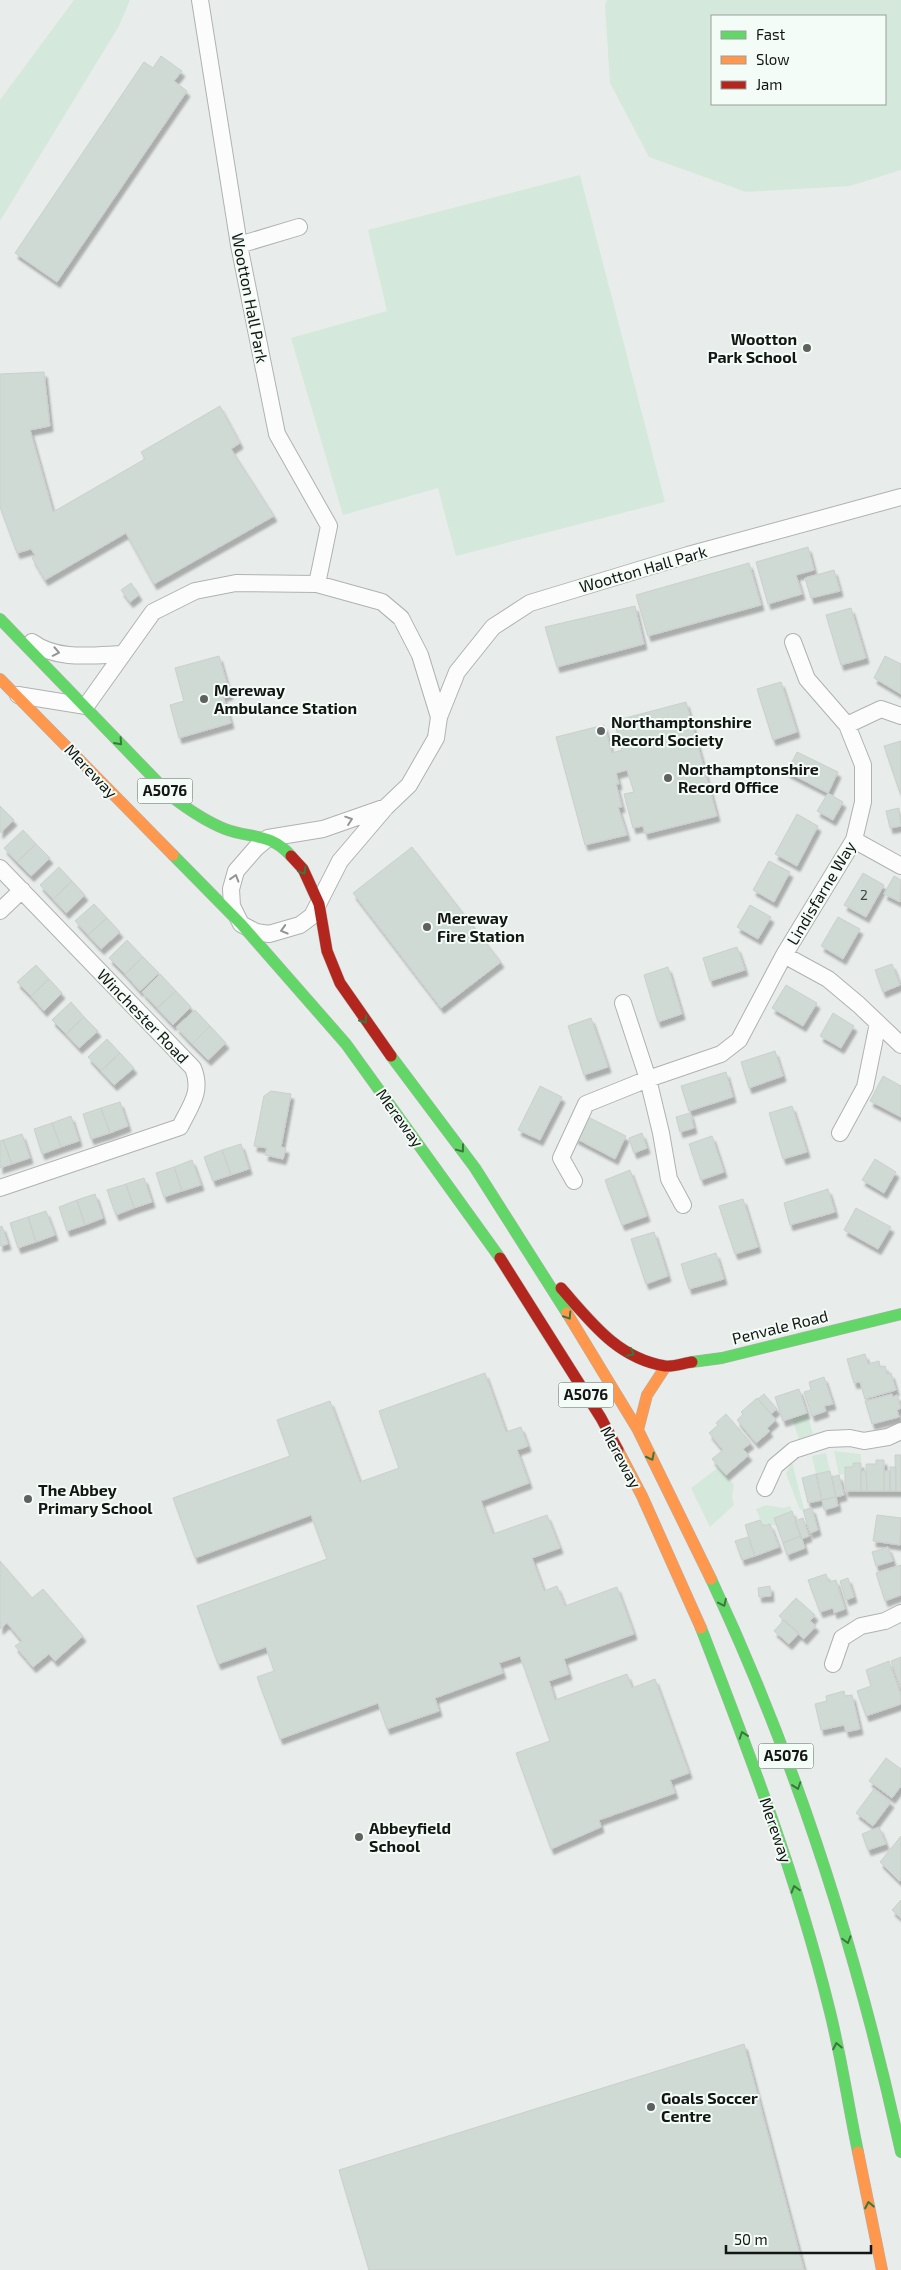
<svg xmlns="http://www.w3.org/2000/svg" width="901" height="2270" font-family="'Exo 2',sans-serif">
<style>
.green{fill:#d4e9db;fill-rule:evenodd}
.building{fill:#cedad3;stroke:#cccfcd;filter:url(#shadow)}
.lines{fill:none;stroke-linecap:round;stroke-linejoin:round}
.street-casing{stroke:#afb2b1;stroke-width:18}
.fast-casing{stroke:#afb2b1;stroke-width:12}
.slow-casing{stroke:#afb2b1;stroke-width:12}
.jam-casing{stroke:#afb2b1;stroke-width:12}
.street{stroke:#fcfcfc;stroke-width:16}
.fast{stroke:#63d668;stroke-width:11}
.slow{stroke:#ff974d;stroke-width:11}
.jam{stroke:#b3261e;stroke-width:11}
.oneway{stroke:#939494}
.oneway2{stroke:#3b763e}
.poi-dot{fill:#5e615f;stroke:#f3fcf6;stroke-width:2}
.labels{text-anchor:middle;stroke-width:4;stroke-linejoin:round;paint-order:stroke}
.number-label{font-size:14px;fill:#434845}
.shield{fill:#f3fcf6;stroke:#565b58;stroke-width:1}
.shield-label{font-size:15px;font-weight:bold;fill:#131614}
.street-label{font-size:16px;fill:#131614;stroke:#f3fcf6}
.poi-label{font-size:16px;font-weight:bold;fill:#131614;stroke:#f3fcf6;text-anchor:start}
</style>
<defs>
<filter id="shadow"><feDropShadow dx="3" dy="5.5" stdDeviation="1" flood-color="#0004"/></filter>
</defs>
<rect width="100%" height="100%" fill="#e8ecea"/>
<path class="green" d="M74 0H130L119 26 0 221V100Z
M607 0H901V170L850 186 746 192 649 157 610 83 605 5ZM712 16H885V104H712Z
M580 175 665 502 456 556 438 488 343 515 291 338 387 311 368 230Z
M807 1413 813 1434 799 1439 792 1418Z
M834 1451 861 1454V1463H853V1467H845V1474L839 1475Z
M826 1453 830 1471 816 1474 812 1456Z
M792 1462 804 1509 800 1510 786 1474Z
M719 1467 734 1485 732 1497 734 1505 710 1527 691 1488Z
M766 1505 783 1508 790 1506 792 1511 774 1518 776 1525 763 1526 756 1509Z"/>
<path class="building" d="M161 56 182 71 174 81 187 91 57 282 15 253 144 62 153 68Z
M44 372 50 426 30 430 53 512 145 459 141 452 220 406 240 443 231 449 274 516 154 584 126 533 45 580 32 558 35 555 31 549 17 553 0 507V374Z
M808 547 814 570 796 575 802 594 768 604 756 562Z
M749 563 761 605 648 636 636 595Z
M834 570 840 591 811 598 805 578Z
M131 583 139 595 130 602 121 590Z
M635 606 644 644 557 667 545 627Z
M851 608 866 658 841 665 826 615Z
M219 656 230 694 223 696 231 723 179 738 170 705 184 701 175 668Z
M885 656 901 664V694L874 678Z
M781 682 797 732 773 740 757 689Z
M686 702 717 816 645 834 643 826 633 828 624 794 634 792 627 770 616 773 619 784H616L622 807H618L627 835 585 845 556 737 604 725 612 753 622 750 614 721Z
M901 741V793H900L884 746Z
M797 752 838 772 828 793 787 772Z
M828 793 843 802 833 820 817 811Z
M0 806 14 820 0 833Z
M899 808 901 826 890 828 886 811Z
M797 814 818 826 797 866 775 854Z
M23 830 36 844 17 862 4 848Z
M36 844 50 858 31 876 17 862Z
M412 847 501 962 441 1008 353 893Z
M769 861 790 872 774 902 753 890Z
M59 867 72 881 53 899 40 885Z
M863 873 884 885 866 917 844 905Z
M894 876 901 880 900 902 884 894Z
M72 881 85 895 66 913 53 899Z
M94 904 107 918 88 935 75 921Z
M750 905 771 917 758 939 737 927Z
M838 917 860 929 843 959 821 946Z
M107 918 120 932 101 949 88 935Z
M127 940 143 957 125 974 109 958Z
M737 947 745 970 710 981 703 958Z
M143 957 159 973 140 991 125 974Z
M892 964 900 985 883 992 875 970Z
M36 965 49 979 31 996 17 982Z
M668 967 682 1014 658 1022 644 975Z
M160 974 176 991 157 1008 142 992Z
M49 979 62 993 44 1011 31 996Z
M786 985 817 1003 803 1026 772 1008Z
M176 991 191 1007 173 1025 157 1008Z
M71 1002 84 1017 66 1034 52 1020Z
M195 1010 210 1026 192 1044 176 1027Z
M833 1013 854 1026 841 1048 820 1036Z
M84 1017 98 1031 79 1048 66 1034Z
M591 1018 608 1067 584 1075 568 1026Z
M210 1026 226 1043 208 1060 192 1044Z
M107 1039 120 1053 101 1071 88 1057Z
M775 1051 783 1076 749 1088 741 1062Z
M120 1053 134 1068 114 1085 101 1071Z
M726 1072 733 1097 689 1111 681 1086Z
M883 1076 901 1086V1117L870 1101Z
M540 1086 562 1097 540 1140 518 1130Z
M271 1091 291 1094 281 1147 286 1148 283 1159 265 1155 267 1148 254 1146 264 1096Z
M120 1102 128 1126 110 1133 101 1108Z
M792 1106 807 1152 783 1159 769 1113Z
M101 1108 110 1133 91 1139 83 1114Z
M690 1113 694 1128 680 1132 676 1117Z
M71 1116 79 1141 61 1147 52 1123Z
M586 1116 626 1136 615 1159 575 1138Z
M52 1123 61 1147 42 1154 34 1129Z
M642 1133 647 1148 634 1153 629 1138Z
M22 1134 30 1158 12 1164 3 1140Z
M712 1136 724 1172 701 1180 689 1144Z
M3 1140 12 1164 0 1168V1141Z
M241 1144 249 1169 231 1175 222 1150Z
M222 1150 231 1175 213 1181 204 1157Z
M875 1159 896 1172 884 1193 862 1180Z
M192 1160 201 1185 182 1191 174 1167Z
M174 1167 182 1191 164 1197 156 1173Z
M630 1170 647 1216 622 1225 605 1180Z
M144 1178 152 1202 134 1208 126 1184Z
M126 1184 134 1208 116 1215 107 1190Z
M828 1189 835 1212 790 1225 784 1203Z
M95 1194 103 1218 85 1225 77 1200Z
M743 1199 758 1247 735 1254 719 1206Z
M77 1200 85 1225 67 1231 59 1207Z
M856 1208 891 1227 878 1249 844 1230Z
M46 1211 55 1235 36 1242 28 1217Z
M28 1217 36 1242 18 1248 10 1223Z
M2 1226 8 1244 0 1246V1227Z
M654 1232 668 1276 646 1284 631 1239Z
M716 1253 724 1279 689 1289 681 1264Z
M865 1354 868 1364 879 1361 880 1367 885 1366 887 1374 891 1373 896 1390 865 1399 860 1382 854 1383 847 1359Z
M485 1373 506 1432 521 1427 528 1446 517 1450 529 1483 481 1501 493 1534 547 1515 560 1548 532 1558 544 1591 557 1586 565 1606 617 1587 634 1634 564 1659 569 1674 549 1681 555 1700 627 1674 632 1688 655 1679 689 1773 670 1780 675 1793 599 1820 601 1827 551 1849 516 1753 550 1741 520 1656 499 1663 503 1673 435 1698 439 1711 387 1729 378 1703 280 1739 257 1677 274 1671 266 1647 218 1664 197 1606 327 1559 311 1515 195 1558 173 1498 290 1456 277 1420 330 1401 360 1482 399 1468 379 1411Z
M824 1377 833 1404 824 1406 826 1411 812 1416 804 1392 811 1390 809 1382Z
M799 1389 807 1413 783 1421 775 1397Z
M764 1394 777 1409 771 1414 758 1399Z
M892 1394 893 1397 897 1395 901 1408 897 1410 899 1417 872 1424 865 1401Z
M757 1398 776 1420 767 1428 770 1431 756 1443 737 1420 743 1414 741 1412Z
M726 1414 751 1443 743 1449 749 1455 726 1475 712 1459 723 1450 709 1433 718 1425 716 1423Z
M895 1455H901V1491H896Z
M876 1460H884V1491H867L866 1464H876Z
M853 1463H861V1491H845V1467H853Z
M890 1467H896V1491H890Z
M830 1471 836 1497 822 1500 816 1474Z
M861 1471H866L867 1491H861Z
M884 1471H890V1491H884Z
M816 1474 822 1500 808 1503 802 1478Z
M839 1475 844 1495 836 1497 832 1477Z
M836 1497 838 1506 824 1510 822 1500Z
M812 1508 818 1530 810 1533 803 1510Z
M792 1511 801 1536 783 1543 774 1518Z
M877 1515 901 1518 900 1545 873 1541Z
M803 1518 809 1536 801 1539 795 1521Z
M760 1520 763 1526 770 1524 779 1547 755 1556 745 1525Z
M801 1536 805 1548 787 1555 783 1543Z
M748 1537 755 1556 742 1560 735 1541Z
M888 1547 893 1561 876 1566 872 1552Z
M0 1561 32 1598 43 1589 83 1636 55 1661 49 1654 33 1667 15 1646 22 1641 7 1623 0 1629Z
M901 1565V1595L885 1601 876 1573Z
M826 1574 829 1582 836 1580 845 1609 834 1613 833 1608 820 1612 808 1580Z
M848 1578 854 1597 846 1600 840 1581Z
M770 1586 771 1596 759 1597 758 1588Z
M796 1598 815 1615 810 1621 816 1626 804 1639 779 1616Z
M784 1620 799 1633 789 1644 774 1631Z
M901 1657V1688L891 1661Z
M889 1661 901 1695V1704L866 1716 857 1691 871 1686 866 1670Z
M844 1691 845 1696 852 1695 860 1729 846 1732 844 1725 821 1730 815 1704 827 1701 826 1696Z
M886 1758 901 1769V1786L892 1798 869 1781Z
M874 1789 891 1802 873 1826 856 1813Z
M879 1827 886 1844 868 1850 862 1834Z
M901 1836V1880L899 1881 880 1862Z
M901 1900V1918L892 1910Z
M744 2044 804 2270H369L339 2170Z"/>
<g class="lines">
<g class="street-casing">
<path id="street" d="M200 0 239 245 277 434 329 526 317 584
M239 245 299 227
M32 642C57 661 94 655 123 654
M18 695 86 706 153 612 195 591 236 583 317 584 382 602 401 618 420 655 439 717 436 738 409 785 386 807 340 861 312 916 300 925 269 934 256 932 241 924 232 906 231 889 236 871 256 848 268 838 323 829 386 807
M439 717 457 672 493 627 530 603 688 555 901 497
M847 725 881 709 901 716
M854 840 901 866
M0 868 193 1068C203 1092 190 1106 180 1127L0 1188
M0 911 22 890
M784 955 828 979 859 1005 901 1045
M623 1003 648 1079 661 1133 669 1179 683 1205
M840 1133 865 1087 878 1023
M574 1181 561 1158 586 1104 648 1079 721 1054 739 1040 784 955 854 840 863 802V765L847 725 807 679 793 642
M765 1488 775 1466 794 1450 828 1439 850 1438 864 1441 888 1437 901 1431
M833 1664 842 1638 861 1626 885 1621 901 1613"/>
</g>
<g class="fast-casing">
<path id="fast" d="M0 619 172 797C189 810 205 821 225 829 251 839 270 832 291 856
M173 855 241 924 346 1044 500 1258
M391 1056 475 1168 567 1313
M692 1362 722 1358 901 1314
M711 1579C797 1762 858 1955 901 2152
M701 1628C749 1752 797 1878 829 2008 841 2055 848 2104 858 2152"/>
</g>
<g class="slow-casing">
<path id="slow" d="M0 679 173 855
M567 1313 638 1430 711 1579
M638 1430 647 1395 666 1366
M618 1450 642 1496 701 1628
M858 2152 882 2270"/>
</g>
<g class="jam-casing">
<path id="jam" d="M291 856 303 869 319 904 327 951 340 983 391 1056
M500 1258 601 1418 618 1450
M561 1288C591 1322 617 1358 665 1366 673 1367 684 1363 692 1362"/>
</g>
<use href="#street" class="street"/>
<use href="#fast" class="fast"/>
<use href="#slow" class="slow"/>
<use href="#jam" class="jam"/>
</g>
<defs><path id="oneway-chevron" d="M-2-3.5L2.5 0L-2 3.5" fill="none" stroke-width="1.6" stroke-linecap="round" stroke-linejoin="round" transform="scale(1.25)"/></defs>
<g class="oneway">
<use href="#oneway-chevron" transform="translate(56 652) rotate(11)"/>
<use href="#oneway-chevron" transform="translate(349 820) rotate(-19)"/>
<use href="#oneway-chevron" transform="translate(235 878) rotate(-73)"/>
<use href="#oneway-chevron" transform="translate(284 930) rotate(164)"/>
</g>
<g class="oneway2">
<use href="#oneway-chevron" transform="translate(119 742) rotate(48)"/>
<use href="#oneway-chevron" transform="translate(303 871) rotate(58)"/>
<use href="#oneway-chevron" transform="translate(364 1020) rotate(55)"/>
<use href="#oneway-chevron" transform="translate(461 1149) rotate(53)"/>
<use href="#oneway-chevron" transform="translate(568 1316) rotate(57)"/>
<use href="#oneway-chevron" transform="translate(631 1353) rotate(27)"/>
<use href="#oneway-chevron" transform="translate(651 1457) rotate(63)"/>
<use href="#oneway-chevron" transform="translate(723 1603) rotate(65)"/>
<use href="#oneway-chevron" transform="translate(743 1735) rotate(-109)"/>
<use href="#oneway-chevron" transform="translate(797 1786) rotate(71)"/>
<use href="#oneway-chevron" transform="translate(795 1889) rotate(-106)"/>
<use href="#oneway-chevron" transform="translate(847 1940) rotate(74)"/>
<use href="#oneway-chevron" transform="translate(837 2046) rotate(-101)"/>
<use href="#oneway-chevron" transform="translate(869 2205) rotate(-101)"/>
</g>
<g class="poi-dot">
<circle cx="807" cy="348" r="5"/>
<circle cx="204" cy="699" r="5"/>
<circle cx="601" cy="731" r="5"/>
<circle cx="668" cy="778" r="5"/>
<circle cx="427" cy="927" r="5"/>
<circle cx="28" cy="1499" r="5"/>
<circle cx="359" cy="1837" r="5"/>
<circle cx="651" cy="2107" r="5"/>
</g>
<g class="labels">
<g class="number-label">
<text x="864" y="900">2</text>
</g>
<g class="shield">
<rect x="137.5" y="778.5" width="55" height="25" rx="4"/>
<rect x="558.5" y="1382.5" width="55" height="25" rx="4"/>
<rect x="758.5" y="1743.5" width="55" height="25" rx="4"/>
</g>
<g class="shield-label">
<text x="165" y="796">A5076</text>
<text x="586" y="1400">A5076</text>
<text x="786" y="1761">A5076</text>
</g>
<g class="street-label">
<text transform="translate(250 298) rotate(79)" y="6">Wootton Hall Park</text>
<text transform="translate(643 569) rotate(-16)" y="6">Wootton Hall Park</text>
<text transform="translate(91 771) rotate(46)" y="6">Mereway</text>
<text transform="translate(821 893) rotate(-59)" y="6">Lindisfarne Way</text>
<text transform="translate(143 1016) rotate(46)" y="6">Winchester Road</text>
<text transform="translate(400 1118) rotate(54)" y="6">Mereway</text>
<text transform="translate(780 1327) rotate(-14)" y="6">Penvale Road</text>
<text transform="translate(621 1457) rotate(62)" y="6">Mereway</text>
<text transform="translate(776 1830) rotate(71)" y="6">Mereway</text>
</g>
<g class="poi-label">
<text x="797" y="345" text-anchor="end">Wootton<tspan x="797" dy="18">Park School</tspan></text>
<text x="214" y="696">Mereway<tspan x="214" dy="18">Ambulance Station</tspan></text>
<text x="611" y="728">Northamptonshire<tspan x="611" dy="18">Record Society</tspan></text>
<text x="678" y="775">Northamptonshire<tspan x="678" dy="18">Record Office</tspan></text>
<text x="437" y="924">Mereway<tspan x="437" dy="18">Fire Station</tspan></text>
<text x="38" y="1496">The Abbey<tspan x="38" dy="18">Primary School</tspan></text>
<text x="369" y="1834">Abbeyfield<tspan x="369" dy="18">School</tspan></text>
<text x="661" y="2104">Goals Soccer<tspan x="661" dy="18">Centre</tspan></text>
</g>
</g>
<rect x="711" y="15" width="175" height="90" fill="#f3fcf6" stroke="#99a09c"/>
<rect x="721" y="31" width="25" height="8" fill="#63d668" stroke="#99a09c"/>
<text x="756" y="40" font-size="15" fill="#131614">Fast</text>
<rect x="721" y="56" width="25" height="8" fill="#ff974d" stroke="#99a09c"/>
<text x="756" y="65" font-size="15" fill="#131614">Slow</text>
<rect x="721" y="81" width="25" height="8" fill="#b3261e" stroke="#99a09c"/>
<text x="756" y="90" font-size="15" fill="#131614">Jam</text>
<path d="M726 2245v8h145v-8" fill="none" stroke="#131614" stroke-width="2.5"/>
<text x="734" y="2245" font-size="15" fill="#131614" stroke="#f3fcf6" stroke-width="4" paint-order="stroke">50 m</text>
</svg>
